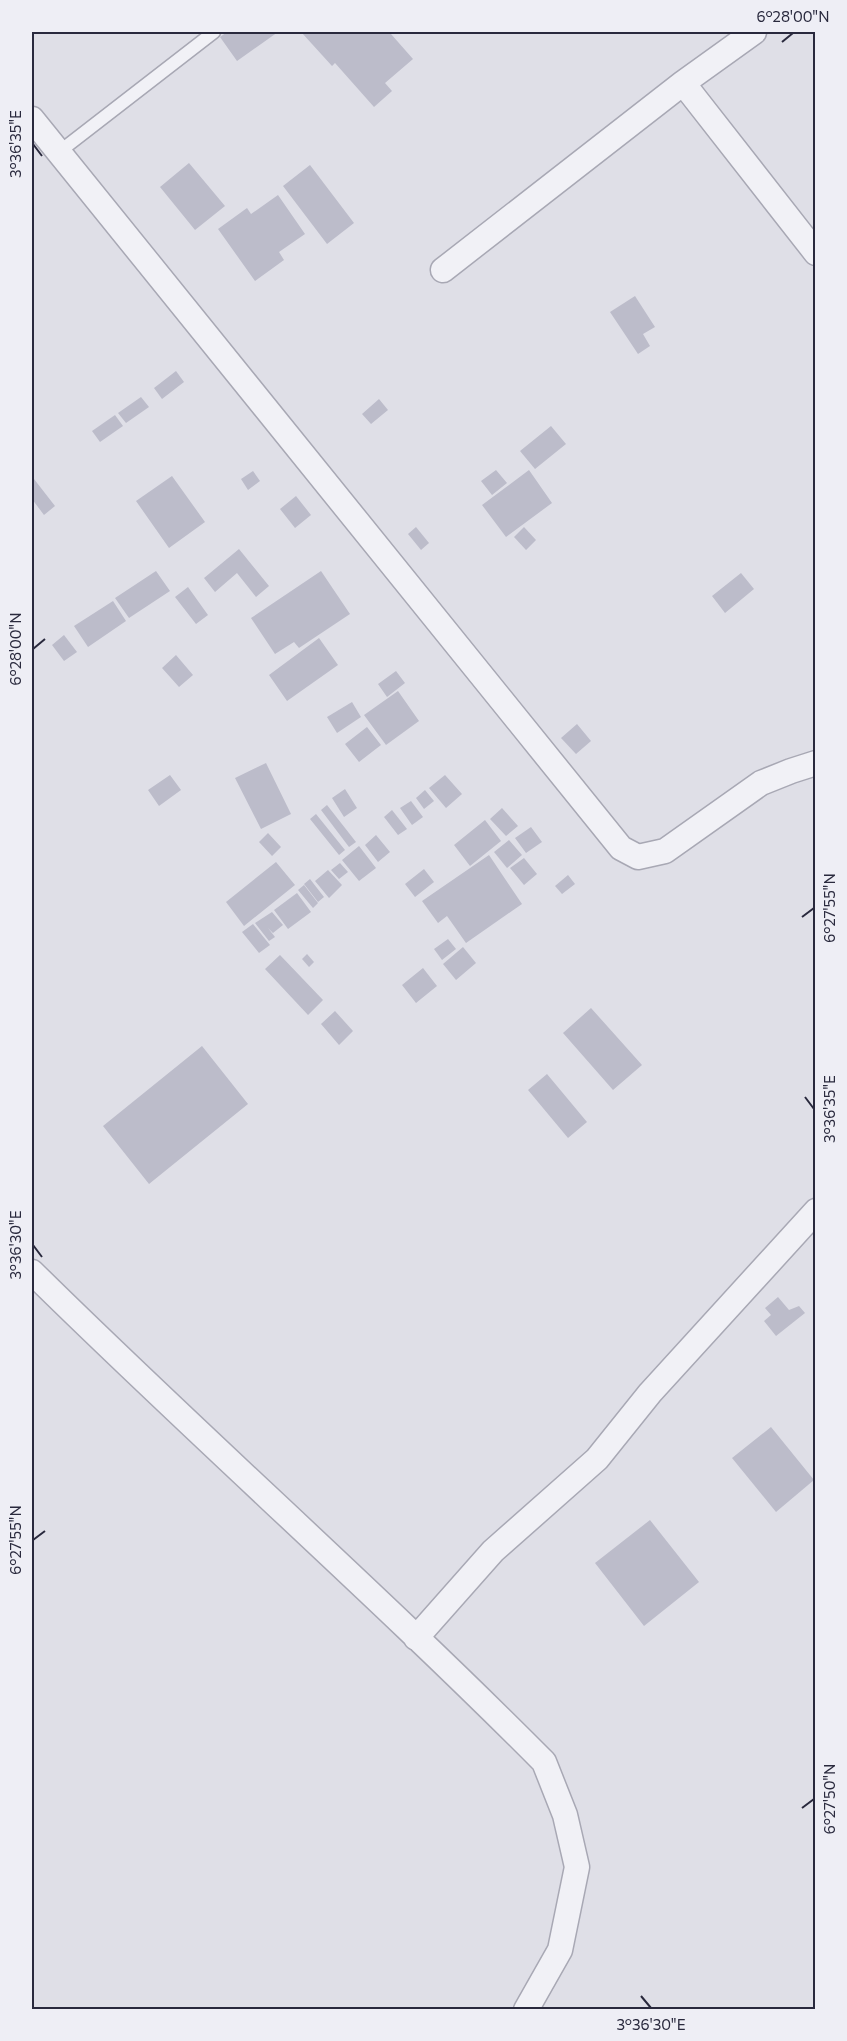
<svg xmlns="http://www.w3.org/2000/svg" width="847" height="2041" font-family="Commissioner,sans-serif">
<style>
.building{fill:#bcbcca}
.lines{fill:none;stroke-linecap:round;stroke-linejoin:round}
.service-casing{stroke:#a8a8b4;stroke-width:15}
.minor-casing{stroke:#a8a8b4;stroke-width:27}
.service{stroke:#f1f1f6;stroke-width:12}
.minor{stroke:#f1f1f6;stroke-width:24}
.ticks{fill:none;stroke:#29293d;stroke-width:2}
.neatline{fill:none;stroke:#29293d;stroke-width:2}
.ticks-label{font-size:15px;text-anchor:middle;fill:#29293d}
</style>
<rect width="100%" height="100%" fill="#dfdfe7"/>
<path class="building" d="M227 32H278L237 61 220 37Z
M304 32H393L391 34 413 59 385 83 392 91 374 107 335 63 332 66 302 33Z
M189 163 225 206 195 230 160 187Z
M310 165 354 223 327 244 283 186Z
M278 195 305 234 279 252 284 260 255 281 218 229 247 208 251 214Z
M635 296 655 327 643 334 650 346 638 354 610 312Z
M176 371 184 382 162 399 154 388Z
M141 397 149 407 126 423 118 413Z
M379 399 388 410 371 424 362 414Z
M115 415 123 426 100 442 92 431Z
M551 426 566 444 535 469 520 451Z
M496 470 507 483 492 495 481 481Z
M529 470 552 503 506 537 482 505Z
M253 471 260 481 248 490 241 479Z
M172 476 205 522 169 548 136 501Z
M34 479 55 506 44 515 32 499V481Z
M296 496 311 515 295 528 280 509Z
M416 527 429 543 421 550 408 534Z
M524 527 536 540 526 550 514 537Z
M239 549 269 586 256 597 237 573 215 592 204 578Z
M156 571 170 591 129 618 115 598Z
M321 571 350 614 299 648 294 642 275 654 251 618Z
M741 573 754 589 725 613 712 596Z
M188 587 208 615 196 624 175 597Z
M113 601 126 621 88 647 74 626Z
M64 635 77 652 64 661 52 645Z
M319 638 338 665 287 701 269 675Z
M176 655 193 675 179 687 162 668Z
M396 671 405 683 387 697 378 684Z
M398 691 419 721 386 745 364 715Z
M352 702 361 717 337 733 327 717Z
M577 724 591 741 576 754 561 738Z
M367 727 381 745 359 762 345 744Z
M266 763 291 814 261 829 235 778Z
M170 775 181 790 159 806 148 790Z
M445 775 462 794 446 808 429 788Z
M345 789 357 808 344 817 332 798Z
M425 790 434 801 424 809 416 798Z
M411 801 423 817 412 825 400 808Z
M327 805 356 842 349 847 321 810Z
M502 808 518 826 506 836 490 819Z
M392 810 407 829 398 835 384 817Z
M316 814 345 850 339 855 310 819Z
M485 820 501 841 470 866 454 845Z
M531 827 542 842 526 853 515 838Z
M268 833 281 847 272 856 259 842Z
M376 835 390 852 378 862 365 845Z
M509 840 522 855 507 868 494 852Z
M359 846 376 868 359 881 342 860Z
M489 855 522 904 466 943 447 916 438 923 422 901Z
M524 858 537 874 524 885 510 868Z
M276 862 295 885 244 926 226 902Z
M340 863 348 872 339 879 331 870Z
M424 869 434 882 415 897 405 884Z
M328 870 342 885 329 898 315 881Z
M568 875 575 884 562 894 555 886Z
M310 879 324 897 318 902 304 884Z
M304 885 318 903 313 908 298 890Z
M297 893 311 912 288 929 274 910Z
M272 912 283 925 273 933 268 928 275 937 269 941 255 923Z
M253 924 270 945 259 953 242 932Z
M448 939 456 949 442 960 434 949Z
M463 947 476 963 456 980 443 964Z
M307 954 314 962 309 967 302 959Z
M280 955 323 1000 308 1015 265 969Z
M423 968 437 986 416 1003 402 985Z
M591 1008 642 1065 613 1090 563 1033Z
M335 1011 353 1031 339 1045 321 1024Z
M202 1046 248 1104 149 1184 103 1126Z
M547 1074 587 1122 568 1138 528 1090Z
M778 1297 789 1310 799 1306 805 1313 776 1336 764 1321 771 1315 765 1308Z
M771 1427 814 1480 776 1512 732 1458Z
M650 1520 699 1582 644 1626 595 1563Z"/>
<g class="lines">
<g class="service-casing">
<path id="service" d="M59 152 214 32"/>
</g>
<g class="minor-casing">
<path id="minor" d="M683 83 816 253
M32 119 621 848 638 857 665 851 761 783 791 771 816 763
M443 270 683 83 754 32
M32 1272C200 1438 377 1594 544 1762L565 1815 577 1867 560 1950 526 2010
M416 1638 493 1551 597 1459 650 1393 816 1211"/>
</g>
<use href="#service" class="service"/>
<use href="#minor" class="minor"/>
</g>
<path class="ticks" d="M782 42 793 33M33 144 42 156M33 649 45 639M802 917 814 908M805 1097 814 1109M33 1245 42 1257M33 1540 45 1531M802 1808 814 1799M641 1996 651 2008"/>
<rect width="847" height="2041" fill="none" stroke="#eeeef5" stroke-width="66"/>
<rect x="33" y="33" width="781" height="1975" class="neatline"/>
<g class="ticks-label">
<text x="793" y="22">6°28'00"N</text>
<text transform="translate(16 144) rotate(-90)" y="5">3°36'35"E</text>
<text transform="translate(16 649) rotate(-90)" y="5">6°28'00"N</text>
<text transform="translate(830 908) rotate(-90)" y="5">6°27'55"N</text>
<text transform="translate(830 1109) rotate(-90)" y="5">3°36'35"E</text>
<text transform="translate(16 1245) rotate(-90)" y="5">3°36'30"E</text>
<text transform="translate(16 1540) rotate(-90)" y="5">6°27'55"N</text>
<text transform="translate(830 1799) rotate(-90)" y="5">6°27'50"N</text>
<text x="651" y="2030">3°36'30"E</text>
</g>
</svg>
